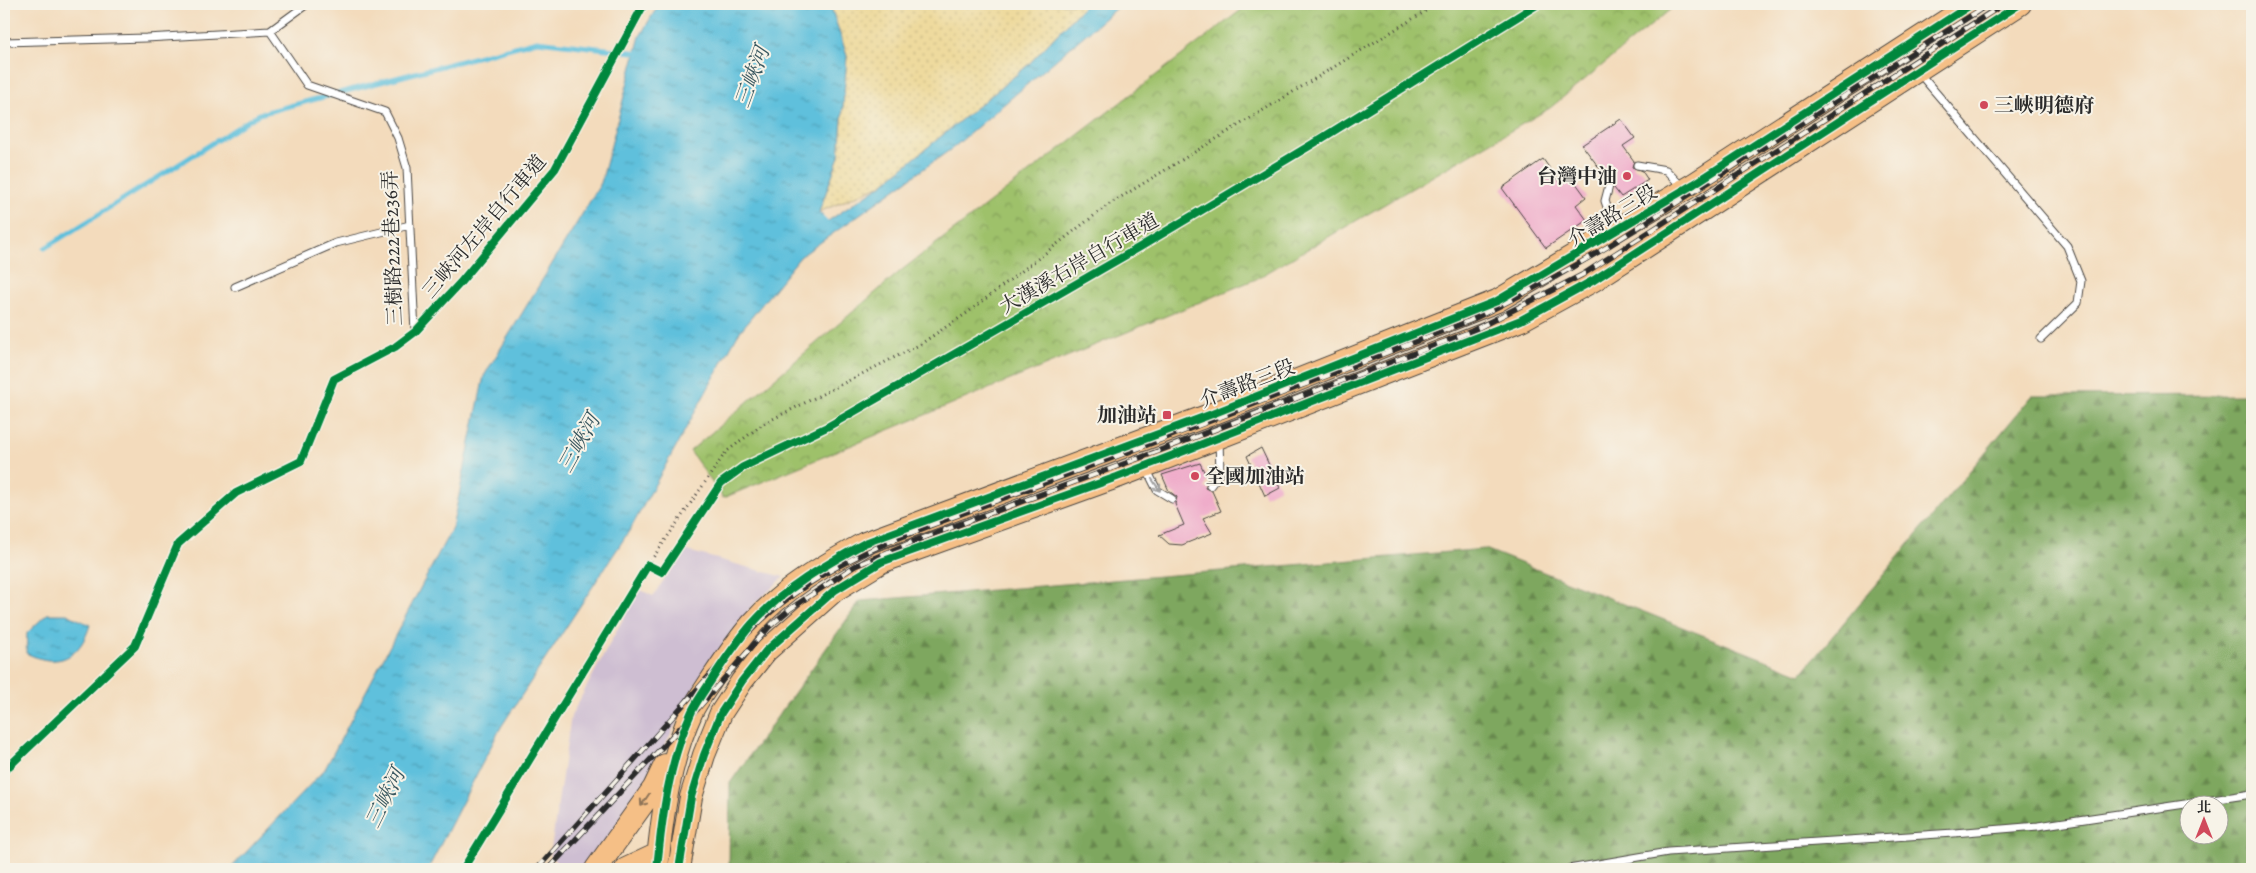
<svg xmlns="http://www.w3.org/2000/svg" width="2256" height="873" font-family="Alegreya,'Noto Serif TC',serif">
<style>
.industrial{fill:#cebed2}
.forest{fill:url(#forest-firs);stroke:#546944;fill-rule:evenodd}
.sand{fill:url(#sand-dots);stroke:#8c8264}
.park{fill:url(#park-crowns);stroke:#64764a}
.water{fill:url(#water-ripples);stroke:#447684}
.lines{fill:none;stroke-linecap:round;stroke-linejoin:round}
.stream{stroke:#5ec0dc;stroke-width:5}
.building{fill:#efaac9}
.service-casing{stroke:#494541;stroke-width:9}
.primary-casing{stroke:#494541;stroke-width:24}
.path{stroke:#494541;stroke-width:3;stroke-dasharray:1 4;stroke-linecap:butt}
.service{stroke:#fff;stroke-width:7}
.primary{stroke:#f5bf86;stroke-width:22}
.rail-casing{stroke:#2b2b2b;stroke-width:5.5}
.rail{stroke:#f7f3e8;stroke-width:4;stroke-dasharray:11;stroke-linecap:butt}
.cycleway-casing{stroke:#f7f3e8;stroke-width:11}
.cycleway{stroke:#00873e;stroke-width:8}
.oneway{stroke:#a0a0a0}
.oneway2{stroke:#907558}
.poi-dot{fill:#d1495b;stroke:#f7f3e8;stroke-width:2}
.labels{text-anchor:middle;stroke-width:4;stroke-linejoin:round;paint-order:stroke}
.poi-label{font-size:20px;font-weight:bold;fill:#2b2b2b;stroke:#f7f3e8;text-anchor:start}
.street-label{font-size:20px;fill:#2b2b2b;stroke:#f7f3e8}
.water-label{font-size:21px;font-style:italic;fill:#3a5860;stroke:#f7f3e8}
</style>
<defs>
<pattern id="forest-firs" width="22" height="20" patternUnits="userSpaceOnUse" patternTransform="scale(1.25)"><rect width="22" height="20" fill="#7ea75e"/><path d="M5 1l3.5 6h-7zM16 11l3.5 6h-7z" fill="#67884e"/></pattern>
<pattern id="sand-dots" width="8" height="8" patternUnits="userSpaceOnUse" patternTransform="scale(1.25)"><rect width="8" height="8" fill="#eeda9e"/><path d="M2 2h.1M6 6h.1" fill="none" stroke="#cb8" stroke-width="1.8" stroke-linecap="round"/></pattern>
<pattern id="park-crowns" width="20" height="18" patternUnits="userSpaceOnUse" patternTransform="scale(1.25)"><rect width="20" height="18" fill="#9ec16a"/><path d="M2 6a3 3 0 1 1 6 0M12 15a3 3 0 1 1 6 0" fill="none" stroke="#819d57"/></pattern>
<pattern id="water-ripples" width="26" height="14" patternUnits="userSpaceOnUse" patternTransform="scale(1.25)"><rect width="26" height="14" fill="#5ec0dc"/><path d="M2 4q2-2 4 0t4 0M15 11q2-2 4 0t4 0" fill="none" stroke="#4e9cb3"/></pattern>
</defs>
<rect width="100%" height="100%" fill="#f7f3e8"/>
<filter id="ink" filterUnits="userSpaceOnUse"><feTurbulence type="fractalNoise" baseFrequency=".02" numOctaves="2"/><feDisplacementMap in="SourceGraphic" scale="10" xChannelSelector="R" yChannelSelector="G"/><feConvolveMatrix kernelMatrix="1 2 1 2 8 2 1 2 1" color-interpolation-filters="sRGB"/></filter>
<filter id="wash" filterUnits="userSpaceOnUse"><feTurbulence type="fractalNoise" baseFrequency=".0096" numOctaves="4" result="noise"/><feDisplacementMap in="SourceGraphic" scale="20" xChannelSelector="R" yChannelSelector="G"/><feGaussianBlur stdDeviation="1.12" result="paint"/><feColorMatrix in="noise" values="0 0 0 0 0 0 0 0 0 0 0 0 0 0 0 0 0 1.4 0 .05"/><feComposite in="paint" operator="in"/></filter>
<g filter="url(#wash)">
<rect width="100%" height="100%" fill="#f3dbbc"/>
<path class="industrial" d="M684 550 784 577 751 607 698 680 660 755 619 827 584 869H566L550 856 571 716 639 589 653 596Z"/>
<path class="forest" d="M2252 395V869H729L730 783 860 601 1485 549 1801 674 2032 396ZM2188 806H2218V836H2188Z"/>
<path class="sand" d="M830 4H1086L1028 65 883 184 819 212 839 156 847 56Z"/>
<path class="park" d="M1249 4H1677L1550 108 1256 279 723 498 690 451 903 269Z"/>
<path class="water" d="M659 4H830L847 56 839 156 819 212 828 221 883 184 1028 65 1086 4H1121L954 147 800 257 738 334 631 528 501 727 428 869H230L325 769 452 528 484 376 601 183 640 36Z
M47 614H67L90 625C80 658 58 669 26 653L27 633Z"/>
<g class="lines">
<path class="stream" d="M45 248 259 114 537 41 641 53"/>
</g>
<g id="blocks">
<path class="building" d="M1621 119 1635 138 1623 146 1634 161 1632 167 1642 171 1648 180 1621 197 1614 188V179L1607 178 1582 145Z
M1543 159 1560 183 1570 175 1586 197 1576 205 1587 220 1546 248 1502 188Z
M1261 448 1280 488 1265 496 1247 456Z
M1200 463 1208 480 1205 488 1212 491 1221 511 1203 518 1212 533 1182 545 1169 544 1159 535 1184 525 1175 504 1177 497 1169 491 1162 475Z"/>
</g>
</g>
<g filter="url(#ink)">
<use href="#blocks" fill-opacity="0" stroke="#494541" stroke-width="1"/>
<g class="lines">
<g class="service-casing">
<path id="service" d="M4 42 146 38 270 31 307 4
M1919 73 2067 246 2081 281 2078 303 2041 339
M1637 165 1666 170 1683 188
M1610 182 1605 201 1614 227
M235 287 336 243 410 225
M1146 468 1157 490 1172 499
M1210 486 1220 473 1219 440
M4 771 135 646 178 544 236 493 301 461 334 379 395 347 415 332 407 168 398 138 385 112 307 85 270 31
M1569 869 1668 852 1954 833 2038 826 2252 794"/>
</g>
<g class="primary-casing">
<path id="primary" d="M596 869 654 788 665 765
M626 869 658 854
M657 869C662 816 669 761 692 711 698 699 707 687 714 676 726 658 738 640 752 624 783 589 825 565 865 543L1212 414 1497 301 1694 184 1972 4
M679 869 691 797 704 755 721 713 742 681 766 651 835 590 881 562 1117 477 1521 320 1594 280 2020 4"/>
</g>
<path class="path" d="M648 565 726 452 763 424 919 345 967 313 1108 205 1437 4"/>
<use href="#service" class="service"/>
<use href="#primary" class="primary"/>
<g class="rail-casing">
<path id="rail" d="M537 869 733 649C747 635 761 619 777 607 834 560 902 536 969 511 1022 491 1074 472 1126 453 1241 410 1354 365 1469 321 1516 298 1562 274 1607 247L1989 4
M548 869 694 713 769 627 790 609 855 566 912 542 1167 448 1472 331 1582 275 2004 4"/>
</g>
<use href="#rail" class="rail"/>
<g class="cycleway-casing">
<path id="cycleway" d="M4 771 135 646 178 544 236 493 301 461 334 379 395 347 415 332 460 283 555 169 644 4
M463 869 648 565 662 572 721 483 743 467 829 426 1140 247 1311 145 1538 4
M657 869C662 816 669 761 692 711 698 699 707 687 714 676 726 658 738 640 752 624 783 589 825 565 865 543L1212 414 1497 301 1694 184 1972 4
M679 869 691 797 704 755 721 713 742 681 766 651 835 590 881 562 1117 477 1521 320 1594 280 2020 4"/>
</g>
<use href="#cycleway" class="cycleway"/>
</g>
<defs><path id="oneway-shaft" d="M-6 0H5M1.5-3L5.5 0L1.5 3" fill="none" stroke-width="1.6" stroke-linecap="round" stroke-linejoin="round" transform="scale(1.25)"/></defs>
<use class="oneway" href="#oneway-shaft" transform="translate(1156 485) rotate(56)"/>
<use class="oneway2" href="#oneway-shaft" transform="translate(645 800) rotate(124)"/>
</g>
<g class="poi-dot">
<circle cx="1984" cy="105" r="5"/>
<circle cx="1627" cy="176" r="5"/>
<rect x="1162" y="410" width="10" height="10" rx="2.5"/>
<circle cx="1195" cy="476" r="5"/>
</g>
<g class="labels">
<g class="poi-label">
<text x="1994" y="112">三峽明德府</text>
<text x="1617" y="183" text-anchor="end">台灣中油</text>
<text x="1157" y="422" text-anchor="end">加油站</text>
<text x="1205" y="483">全國加油站</text>
</g>
<g class="street-label">
<text transform="translate(1612 215) rotate(-31)" y="7">介壽路三段</text>
<text transform="translate(484 226) rotate(-50)" y="7">三峽河左岸自行車道</text>
<text transform="translate(392 248) rotate(-92)" y="7">三樹路222巷236弄</text>
<text transform="translate(1079 263) rotate(-30)" y="7">大漢溪右岸自行車道</text>
<text transform="translate(1247 383) rotate(-21)" y="7">介壽路三段</text>
</g>
<g class="water-label">
<text transform="translate(752 77) rotate(-70)" y="7">三峽河</text>
<text transform="translate(579 443) rotate(-61)" y="7">三峽河</text>
<text transform="translate(385 798) rotate(-64)" y="7">三峽河</text>
</g>
</g>
<rect width="2256" height="873" fill="none" stroke="#f7f3e8" stroke-width="20"/>
<g transform="translate(2204 820)"><circle r="24" fill="#f7f3e8" stroke="#a5a39c"/>
<path d="M0-4L9 19L0 12L-9 19Z" fill="#d1495b"/>
<text y="-8" font-size="14" font-weight="bold" text-anchor="middle" fill="#2b2b2b">北</text>
</g>
</svg>
